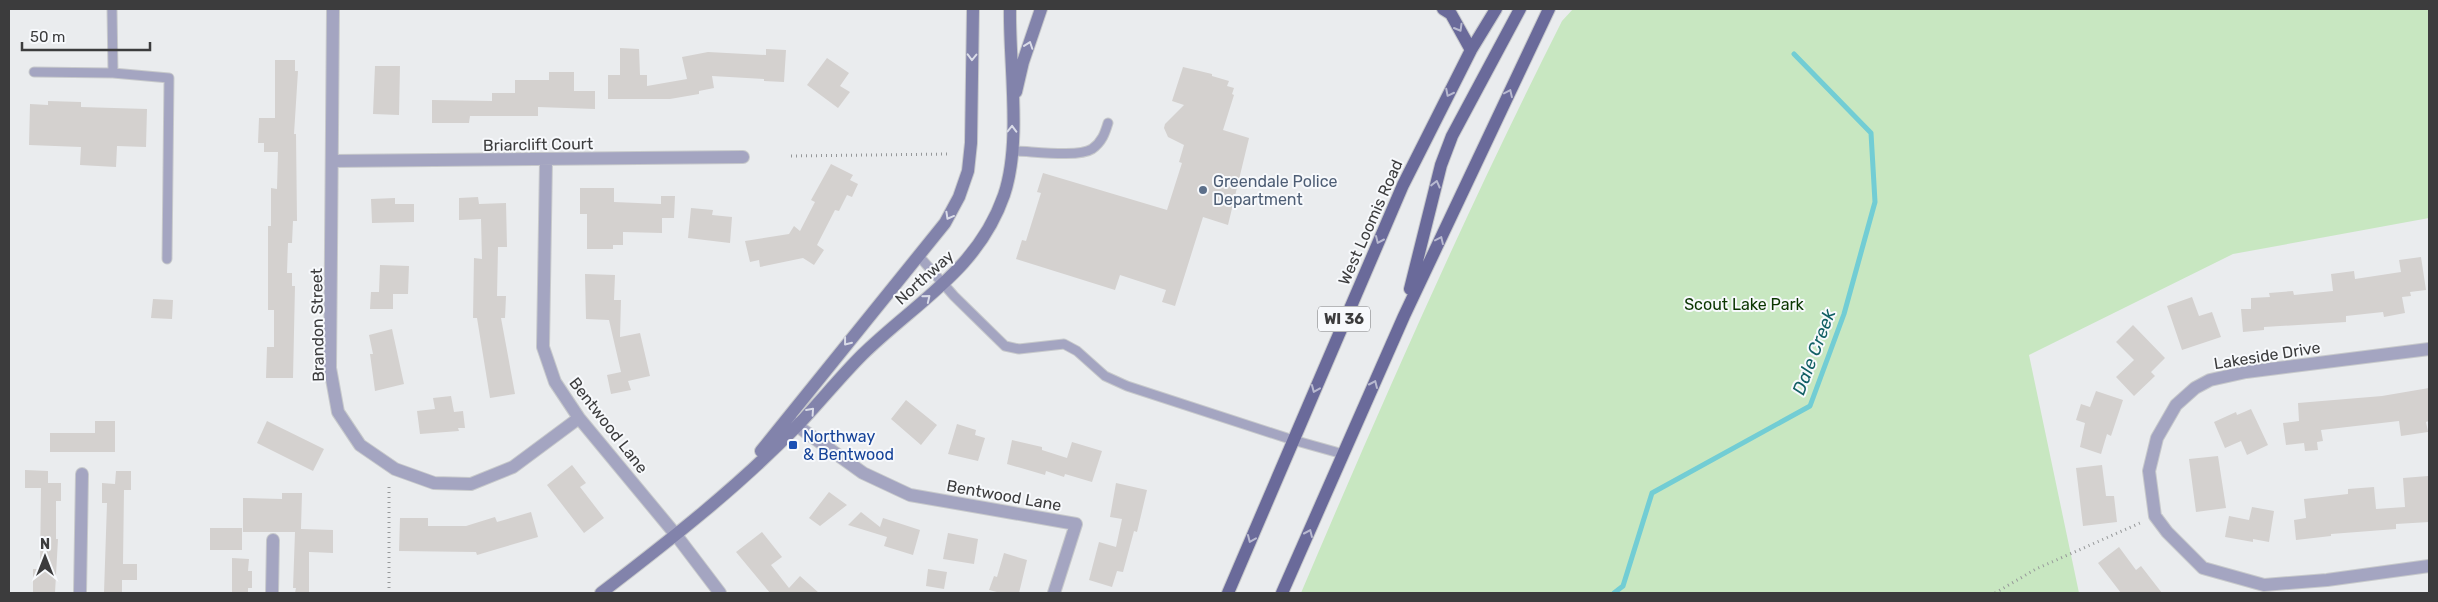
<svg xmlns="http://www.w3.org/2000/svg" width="2438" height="602" font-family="Rubik,sans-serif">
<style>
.green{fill:#c8e7c1}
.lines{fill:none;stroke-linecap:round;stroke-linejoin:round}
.stream{stroke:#72cdd4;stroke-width:5}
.building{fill:#d4d1cf}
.lane-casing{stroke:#c7c9cb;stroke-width:11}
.street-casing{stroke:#c7c9cb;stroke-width:14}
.secondary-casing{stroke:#c7c9cb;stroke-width:14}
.primary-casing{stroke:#c7c9cb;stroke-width:14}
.path{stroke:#969899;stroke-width:3;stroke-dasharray:1 4;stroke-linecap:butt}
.lane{stroke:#a4a5c1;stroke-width:9}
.street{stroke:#a4a5c1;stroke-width:12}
.secondary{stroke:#8283ab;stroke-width:12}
.primary{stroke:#6a6a9a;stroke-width:12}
.oneway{stroke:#b8b9d0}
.oneway2{stroke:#dadce8}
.service-dot{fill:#5c6f8a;stroke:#f7f9fc;stroke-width:2}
.transit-dot{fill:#1a4fb4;stroke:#f7f9fc;stroke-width:2}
.labels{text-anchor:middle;stroke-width:4;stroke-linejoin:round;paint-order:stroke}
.shield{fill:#f7f9fc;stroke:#747576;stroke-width:1}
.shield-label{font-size:15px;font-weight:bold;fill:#3c3c3d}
.street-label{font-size:16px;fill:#3c3c3d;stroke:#f7f9fc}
.service-label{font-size:16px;fill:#4e5e75;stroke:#f7f9fc;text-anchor:start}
.park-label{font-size:16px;fill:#0a3600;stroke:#f7f9fc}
.transit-label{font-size:16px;fill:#164399;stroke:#f7f9fc;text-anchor:start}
.water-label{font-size:18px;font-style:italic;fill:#115f64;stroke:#f7f9fc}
</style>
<rect width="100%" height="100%" fill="#eaecee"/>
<path class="green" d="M1573 9H2429V218L2233 254 2029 355 2079 593H1301C1383 400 1467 209 1562 21Z"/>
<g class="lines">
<path class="stream" d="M1614 593 1623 586 1652 493 1810 406 1844 314 1875 202 1871 133 1794 54"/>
</g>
<path class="building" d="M620 48 639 49 640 75H647V86L687 79 682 57 708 52 766 55V49L786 50 784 82 764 81V79L712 76 714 88 699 91V94L670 99H608V75H620Z
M827 58 849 73 840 86 850 92 838 108 807 85Z
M275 60H295V71H298L294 134H296L297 221H293L292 243H288L287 273H292V286H295L293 378H266L267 347H274V310H268V226H271V188L277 189 278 152H264V143H258L259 118H275Z
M375 66H400L399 115 373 114Z
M1183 67 1212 74V76L1229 81 1227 86 1234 88 1232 94 1234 95 1223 130 1249 138 1228 225 1203 217 1175 306 1162 302 1166 290 1120 275 1115 290 1016 259 1022 240 1026 241 1041 193 1037 192 1043 173 1167 210 1182 163 1179 162 1184 145 1168 137 1164 128 1165 124 1184 105 1172 101Z
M549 72H574V91H595V109L538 107V116H470L469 123H432V100L492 101V93H515V80H549Z
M48 101 81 102V107L147 109 146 147 117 146 116 167 80 165 81 147 29 145 30 104 48 105Z
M831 164 853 175 850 180 858 184 852 197 847 195 839 211 835 210 817 245 824 250 814 265 803 258 760 267 759 260 750 262 745 241 789 234 794 226 800 231 815 202 811 200Z
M580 188H614V202L661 204V196H675L674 218H662V233L623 232V245H613V249H587V214H580Z
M478 197 479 204 506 203 507 247H498L497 296H506L505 318H501L515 394 490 398 477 318H473L474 258 482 259 481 219 459 220V198Z
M395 198V204H414V222L372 223 371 199Z
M691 208 713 210 712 215 732 217 730 243 688 238Z
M2421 257 2426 290 2410 292 2411 296 2402 297 2405 313 2384 317 2383 312 2346 316V322L2264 327V330L2243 332 2241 309H2251V298L2270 297 2269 293 2293 291 2294 295 2333 291 2331 274 2354 271 2355 279 2401 272 2399 260Z
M380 265 409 266 408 294H393V309H370L371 292H379Z
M585 274 615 275 614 300H621L620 337 640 333 650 376 628 381 631 390 611 394 607 375 621 372 609 320 586 319Z
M2192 297 2199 316 2212 312 2221 337 2182 350 2167 306Z
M153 299 173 300 172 319 151 318Z
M2133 325 2165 358 2151 372 2155 376 2134 396 2116 377 2134 360 2116 342Z
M392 329 404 384 375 391 370 354H373L369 335Z
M2429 388V421L2426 422 2428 432 2401 436 2399 421 2321 430 2323 441 2317 442 2318 450 2305 451 2304 443 2286 445 2283 423 2299 421 2298 403 2382 396Z
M2096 391 2123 400 2111 436 2107 434 2101 454 2080 447 2085 423 2076 420 2081 404 2090 407Z
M451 396 454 412 463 411 465 428H458L459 431 420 434 417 411 435 409 433 398Z
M906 400 937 425 921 445 891 419Z
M2251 409 2268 445 2247 455 2241 441 2225 448 2214 422 2236 412 2237 415Z
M95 421H115V452H50V433H95Z
M267 421 324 449 313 471 257 443Z
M957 424 976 430 975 435 985 438 978 461 948 454Z
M1012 440 1042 447V450L1067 458 1072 442 1102 451 1092 482 1065 474 1064 477 1046 471 1045 475 1007 464Z
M2218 456 2226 508 2196 512 2189 459Z
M572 465 586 483 580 487 604 518 584 533 547 485Z
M2102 465 2106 496H2114L2117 522 2083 526 2076 468Z
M25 470 48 471V483H61V501H56V539H58L55 593H33V569H40L41 488H25Z
M116 471H131V490H124L123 564H137V580H122V593H104L107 503H102V483L115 484Z
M2428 476 2429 522 2396 524V529L2331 534V536L2296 540 2294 520 2306 518 2304 499 2348 494V489L2374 487 2376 509 2405 507 2403 478Z
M1116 483 1147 490 1137 532 1134 531 1123 572 1117 571 1112 587 1089 580 1099 542 1116 547 1122 519 1110 517Z
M829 492 847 505 820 526 809 518Z
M282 493H302L301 529 333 530V553L309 552V593H295L296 588H293L295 532H243V498L282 499Z
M2252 507 2274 511 2269 542 2253 539V542L2225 537 2229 516 2249 520Z
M531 512 538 537 477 555 476 552 399 551 400 518H428V526H466L495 517 497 522Z
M861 512 880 527 883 518 920 530 913 555 884 546 887 537 848 525Z
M210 528H242V550H210Z
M762 532 782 557 771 565 789 588 800 576 819 593H770L736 552Z
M948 533 978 539 974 564 943 559Z
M2119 547 2136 570 2141 566 2162 593H2121L2098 563Z
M1004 553 1027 560 1019 593H1001L989 590 994 576 997 577Z
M232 558 249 559 248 571H252V588H248V593H232Z
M928 569 947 572 944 589 926 586Z"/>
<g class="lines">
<g class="lane-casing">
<path id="lane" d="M112 9 113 73
M34 72 113 73 169 78 167 259
M1012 151C1030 151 1078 158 1092 149 1102 142 1105 133 1108 123
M918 255 954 296 1005 346 1019 349 1064 344 1077 351 1105 376 1127 386 1293 440 1343 454"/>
</g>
<g class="street-casing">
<path id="street" d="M333 9 330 368 338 412 360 445 395 469 434 483 471 484 513 467 579 418
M546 160 543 347 555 382 579 418 676 535 720 593
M333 161 743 157
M2429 349 2246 372 2210 380 2195 388 2176 405 2157 438 2149 471 2155 516 2167 532 2203 568 2264 585 2327 580 2429 566
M789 420 863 473 910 495 1076 524 1054 593
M80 593 82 474
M272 593 273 540"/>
</g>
<g class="secondary-casing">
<path id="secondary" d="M1016 92 1023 62 1041 9
M761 451 945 223 959 197 968 171 971 143 973 9
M601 593C669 541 738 487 798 425 820 402 840 377 862 355 916 302 978 270 1004 195 1022 142 1009 64 1010 9"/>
</g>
<g class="primary-casing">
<path id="primary" d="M1443 9 1451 14 1471 50
M1410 289 1441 165 1452 136 1520 9
M1228 593 1403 185 1471 50 1496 9
M1282 593 1404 316 1549 9"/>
</g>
<path class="path" d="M791 156 950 154
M389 593V484
M1995 593 2036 569 2140 523"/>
<use href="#lane" class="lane"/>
<use href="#street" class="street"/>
<use href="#secondary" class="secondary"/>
<use href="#primary" class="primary"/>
</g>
<defs><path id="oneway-chevron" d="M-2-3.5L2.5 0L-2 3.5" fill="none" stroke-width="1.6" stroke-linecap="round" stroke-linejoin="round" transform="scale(1.25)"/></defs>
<g class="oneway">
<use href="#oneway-chevron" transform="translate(1459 28) rotate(60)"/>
<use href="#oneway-chevron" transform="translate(1449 93) rotate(117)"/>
<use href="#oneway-chevron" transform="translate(1509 93) rotate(-65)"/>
<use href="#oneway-chevron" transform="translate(1436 184) rotate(-76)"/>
<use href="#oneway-chevron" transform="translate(1379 240) rotate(114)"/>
<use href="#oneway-chevron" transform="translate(1440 240) rotate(-65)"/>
<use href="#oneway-chevron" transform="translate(1374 384) rotate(-66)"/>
<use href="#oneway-chevron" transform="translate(1315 389) rotate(113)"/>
<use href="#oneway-chevron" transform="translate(1309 533) rotate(-66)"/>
<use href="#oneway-chevron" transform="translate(1251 539) rotate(113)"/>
</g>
<g class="oneway2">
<use href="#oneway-chevron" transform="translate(1029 45) rotate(-71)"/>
<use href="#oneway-chevron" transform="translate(972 57) rotate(91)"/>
<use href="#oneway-chevron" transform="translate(1012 129) rotate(-89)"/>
<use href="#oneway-chevron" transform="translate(949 216) rotate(119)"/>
<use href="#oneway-chevron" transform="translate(927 298) rotate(-39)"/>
<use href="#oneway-chevron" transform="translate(847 342) rotate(128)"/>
<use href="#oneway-chevron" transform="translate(811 411) rotate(-48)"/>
</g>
<circle class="service-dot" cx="1203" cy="190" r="5"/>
<rect class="transit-dot" x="788" y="440" width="10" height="10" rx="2.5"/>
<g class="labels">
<rect class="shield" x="1318" y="306.5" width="52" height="25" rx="4"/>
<g class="shield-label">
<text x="1344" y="324">WI 36</text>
</g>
<g class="street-label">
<text transform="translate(538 144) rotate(-1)" y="6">Briarclift Court</text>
<text transform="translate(1370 222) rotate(-66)" y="6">West Loomis Road</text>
<text transform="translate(924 277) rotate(-42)" y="6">Northway</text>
<text transform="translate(317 325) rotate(-91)" y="6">Brandon Street</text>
<text transform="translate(2267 355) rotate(-9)" y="6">Lakeside Drive</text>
<text transform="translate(609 425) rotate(52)" y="6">Bentwood Lane</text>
<text transform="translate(1004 495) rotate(10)" y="6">Bentwood Lane</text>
</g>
<g class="service-label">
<text x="1213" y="187">Greendale Police<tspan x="1213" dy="18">Department</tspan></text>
</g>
<g class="park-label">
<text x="1744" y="310">Scout Lake Park</text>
</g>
<g class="transit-label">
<text x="803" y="442">Northway<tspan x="803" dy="18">&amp; Bentwood</tspan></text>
</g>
<g class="water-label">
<text transform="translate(1814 352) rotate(-69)" y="6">Dale Creek</text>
</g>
</g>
<rect width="2438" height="602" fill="none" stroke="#3c3c3d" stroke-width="20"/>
<g transform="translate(45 557)" stroke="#f7f9fc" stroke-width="4" paint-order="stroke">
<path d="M0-4L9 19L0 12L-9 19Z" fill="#3c3c3d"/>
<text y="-8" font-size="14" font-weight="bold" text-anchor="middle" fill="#3c3c3d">N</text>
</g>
<path d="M22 42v8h128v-8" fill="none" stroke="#3c3c3d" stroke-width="2.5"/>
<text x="30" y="42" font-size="15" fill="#3c3c3d" stroke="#f7f9fc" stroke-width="4" paint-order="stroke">50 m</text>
</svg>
